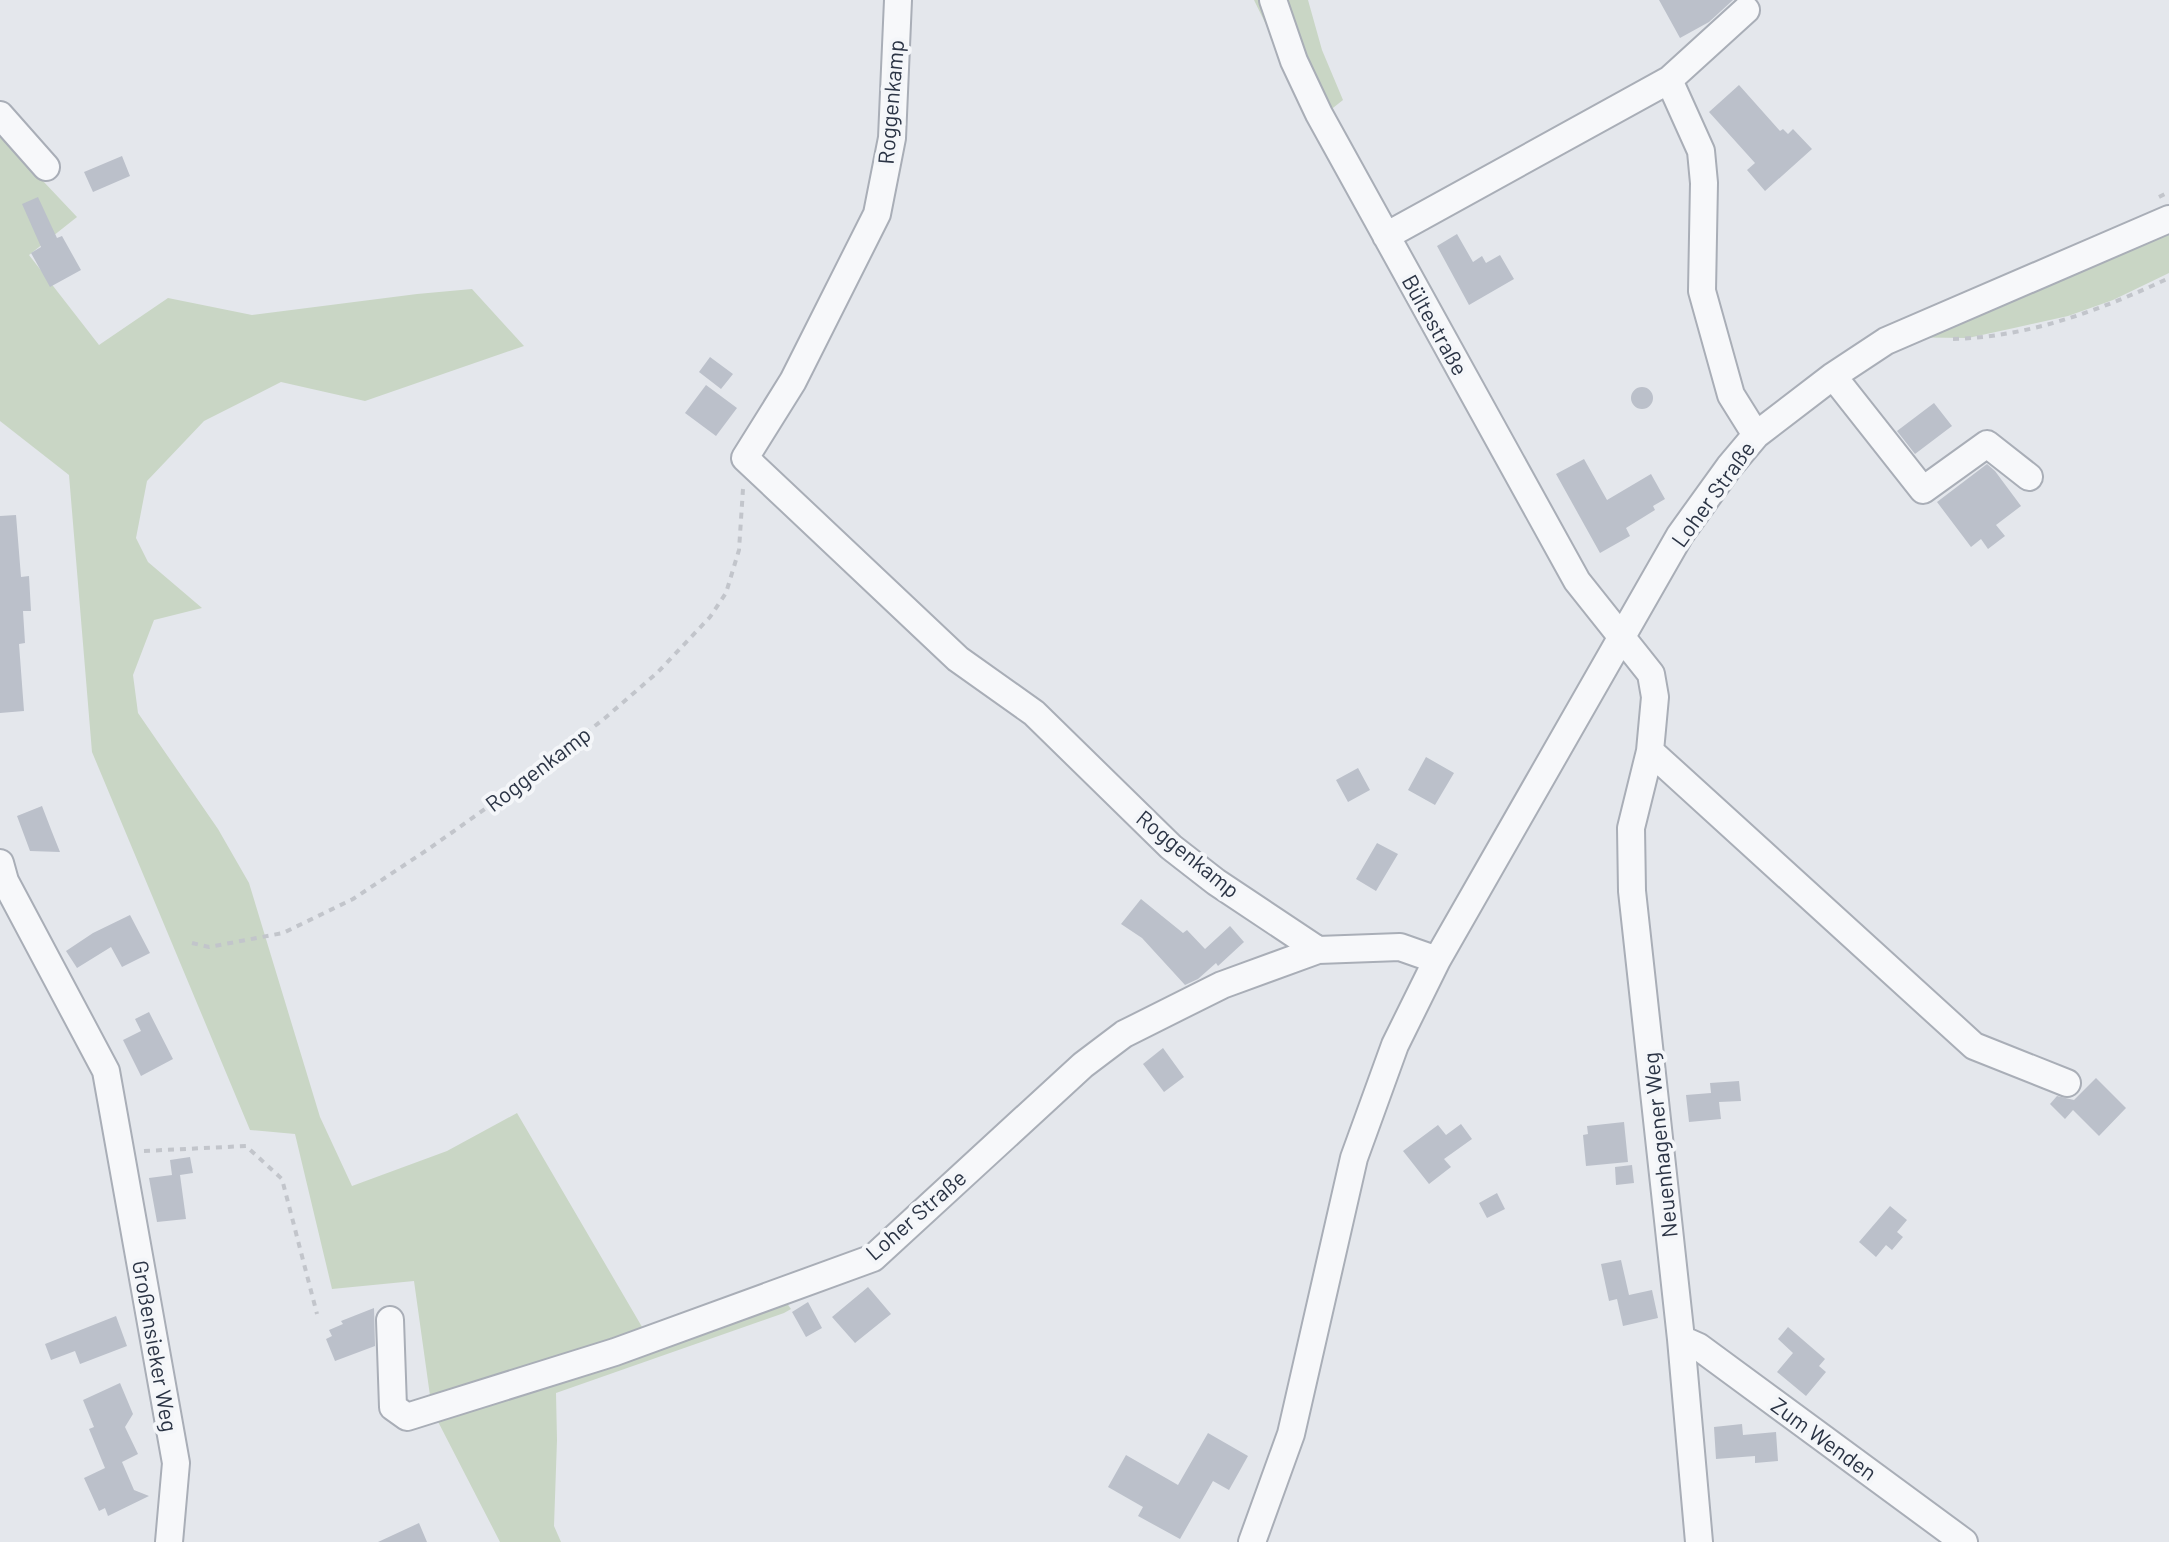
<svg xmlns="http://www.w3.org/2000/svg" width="2169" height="1542" font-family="Barlow,sans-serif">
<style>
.green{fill:#c9d6c5}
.building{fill:#bbc0ca}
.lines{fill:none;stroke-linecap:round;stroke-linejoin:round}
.minor-casing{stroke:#a9aeb7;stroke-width:30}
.path{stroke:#c2c5cb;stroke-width:4;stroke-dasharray:6 6;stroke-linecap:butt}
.minor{stroke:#f7f8fa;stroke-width:26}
.labels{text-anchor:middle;stroke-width:8;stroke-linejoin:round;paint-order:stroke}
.street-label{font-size:22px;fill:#2b3445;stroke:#f4f6f9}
</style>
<rect width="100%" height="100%" fill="#e4e7ec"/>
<path class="green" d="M1254 0H1308L1322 50 1343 100 1314 123Z
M0 118 26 163 77 217 29 255 99 345 168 298 252 315 417 294 472 289 524 346 365 401 281 382 204 421 147 481 136 538 148 562 202 608 154 620 133 675 138 713 218 829 249 883 320 1117 352 1186 447 1151 517 1113 645 1332 774 1285 791 1309 784 1313 556 1393 557 1440 554 1526 561 1542H500L432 1410 414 1281 332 1289 295 1134 250 1130 92 752 69 475 0 421Z
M2169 207V273L2113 300 2068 316 2014 328 1968 338 1880 337Z"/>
<path class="building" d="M1659 0H1733L1709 22 1680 38Z
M1739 85 1780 131 1783 129 1788 134 1793 129 1812 149 1765 191 1747 170 1755 163 1709 112Z
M122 156 130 176 93 192 84 172Z
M38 197 57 238 62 236 81 270 50 287 31 253 41 247 22 204Z
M1457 234 1473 262 1482 256 1486 263 1500 255 1514 279 1469 305 1437 246Z
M710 357 733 374 721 389 699 372Z
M706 385 737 408 716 436 685 413Z
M1631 398a11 11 0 1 1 22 0a11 11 0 1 1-22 0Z
M1934 403 1952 426 1915 454 1897 431Z
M1584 459 1607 500 1651 474 1665 499 1653 506 1655 510 1626 528 1630 536 1600 553 1556 474Z
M1987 464 1995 471 2021 506 1996 525 2005 536 1988 549 1981 539 1971 547 1937 502Z
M16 515 21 577 29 576 31 611H23L25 643 19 644 24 711 0 713V516Z
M1426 757 1454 773 1435 805 1408 790Z
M1358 768 1370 790 1348 802 1336 780Z
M42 806 52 832 60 852 30 851 17 816Z
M1377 843 1398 854 1376 891 1356 879Z
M1141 899 1183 933 1187 930 1205 949 1230 926 1244 942 1218 966 1216 963 1198 979 1185 985 1142 938 1121 924Z
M130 915 150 953 122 967 111 947 77 968 66 951 93 933Z
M149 1012 173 1059 141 1076 123 1040 141 1031 135 1019Z
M1163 1048 1184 1077 1164 1092 1143 1064Z
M2096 1078 2126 1108 2099 1136 2073 1110 2065 1119 2050 1104 2057 1096 2074 1100Z
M1739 1081 1741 1101 1719 1102 1721 1119 1689 1122 1686 1095 1711 1093 1710 1083Z
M1624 1122 1628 1162 1586 1166 1583 1135 1588 1134 1587 1126Z
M1461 1124 1472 1139 1444 1159 1451 1167 1429 1184 1403 1151 1438 1125 1446 1135Z
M190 1157 193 1173 180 1175 186 1219 157 1222 149 1178 172 1175 170 1160Z
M1632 1165 1634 1183 1616 1185 1615 1167Z
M1497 1193 1505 1209 1487 1218 1479 1203Z
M1890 1206 1907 1220 1897 1232 1903 1237 1892 1250 1886 1245 1876 1257 1859 1242Z
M1621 1260 1629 1295 1652 1290 1658 1318 1623 1326 1617 1299 1609 1301 1601 1264Z
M868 1287 891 1314 855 1343 832 1317Z
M808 1302 822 1328 806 1337 792 1312Z
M374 1308 375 1346 335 1361 326 1339 332 1336 329 1330 343 1324 341 1321Z
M116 1316 127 1346 80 1364 75 1351 51 1360 45 1344Z
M1788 1327 1825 1359 1819 1366 1826 1372 1806 1396 1777 1372 1793 1353 1778 1339Z
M120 1383 133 1414 125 1427 138 1454 122 1462 134 1490 149 1496 108 1516 105 1508 99 1511 84 1478 105 1468 89 1429 94 1427 83 1400Z
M1742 1424 1743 1435 1776 1432 1778 1461 1755 1463V1456L1716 1459 1714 1427Z
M1208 1433 1248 1456 1229 1490 1213 1481 1180 1539 1138 1516 1143 1507 1108 1487 1126 1455 1178 1485Z
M419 1523 427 1542H378Z"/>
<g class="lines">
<g class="minor-casing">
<path id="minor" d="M898 0 892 138 877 214 793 381 745 458 958 659 1034 713 1171 847 1216 882 1318 950
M1273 0 1294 61 1319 114 1577 581 1651 674 1655 697 1650 751 1631 828 1632 891 1681 1339 1699 1542
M1669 80 1701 151 1704 183 1702 291 1731 395 1756 435
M0 115 46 167
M1386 236 1669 80 1746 10
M1833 376 1923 490 1987 444 2029 477
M1650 751 1974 1046 2067 1083
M0 863 5 881 106 1071 176 1463 169 1542
M390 1320 393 1407 407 1417 615 1352 873 1258 1083 1065 1124 1034 1222 985 1318 950 1400 947 1437 960
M1681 1339 1699 1347 1964 1542
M1252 1542 1291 1434 1354 1158 1395 1045 1437 960 1680 535 1729 467 1756 435 1833 376 1886 341 2169 219"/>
</g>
<path class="path" d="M2159 197 2169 192
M1953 339C2029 337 2101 310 2169 278
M192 943 209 947 283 933 353 899 430 848 530 777 605 718 658 672 710 617 726 593 739 550 743 489
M144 1151 246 1146 282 1179 317 1314"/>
<use href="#minor" class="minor"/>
</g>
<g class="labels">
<g class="street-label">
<text transform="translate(891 102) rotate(-85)" y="8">Roggenkamp</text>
<text transform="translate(1435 325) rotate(61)" y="8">Bültestraße</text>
<text transform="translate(1713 494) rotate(-54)" y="8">Loher Straße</text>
<text transform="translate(538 769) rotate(-37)" y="8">Roggenkamp</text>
<text transform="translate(1188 854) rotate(39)" y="8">Roggenkamp</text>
<text transform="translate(1660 1145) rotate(-96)" y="8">Neuenhagener Weg</text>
<text transform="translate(916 1215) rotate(-41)" y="8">Loher Straße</text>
<text transform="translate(155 1346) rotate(80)" y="8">Großensieker Weg</text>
<text transform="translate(1824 1439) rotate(36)" y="8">Zum Wenden</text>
</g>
</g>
</svg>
